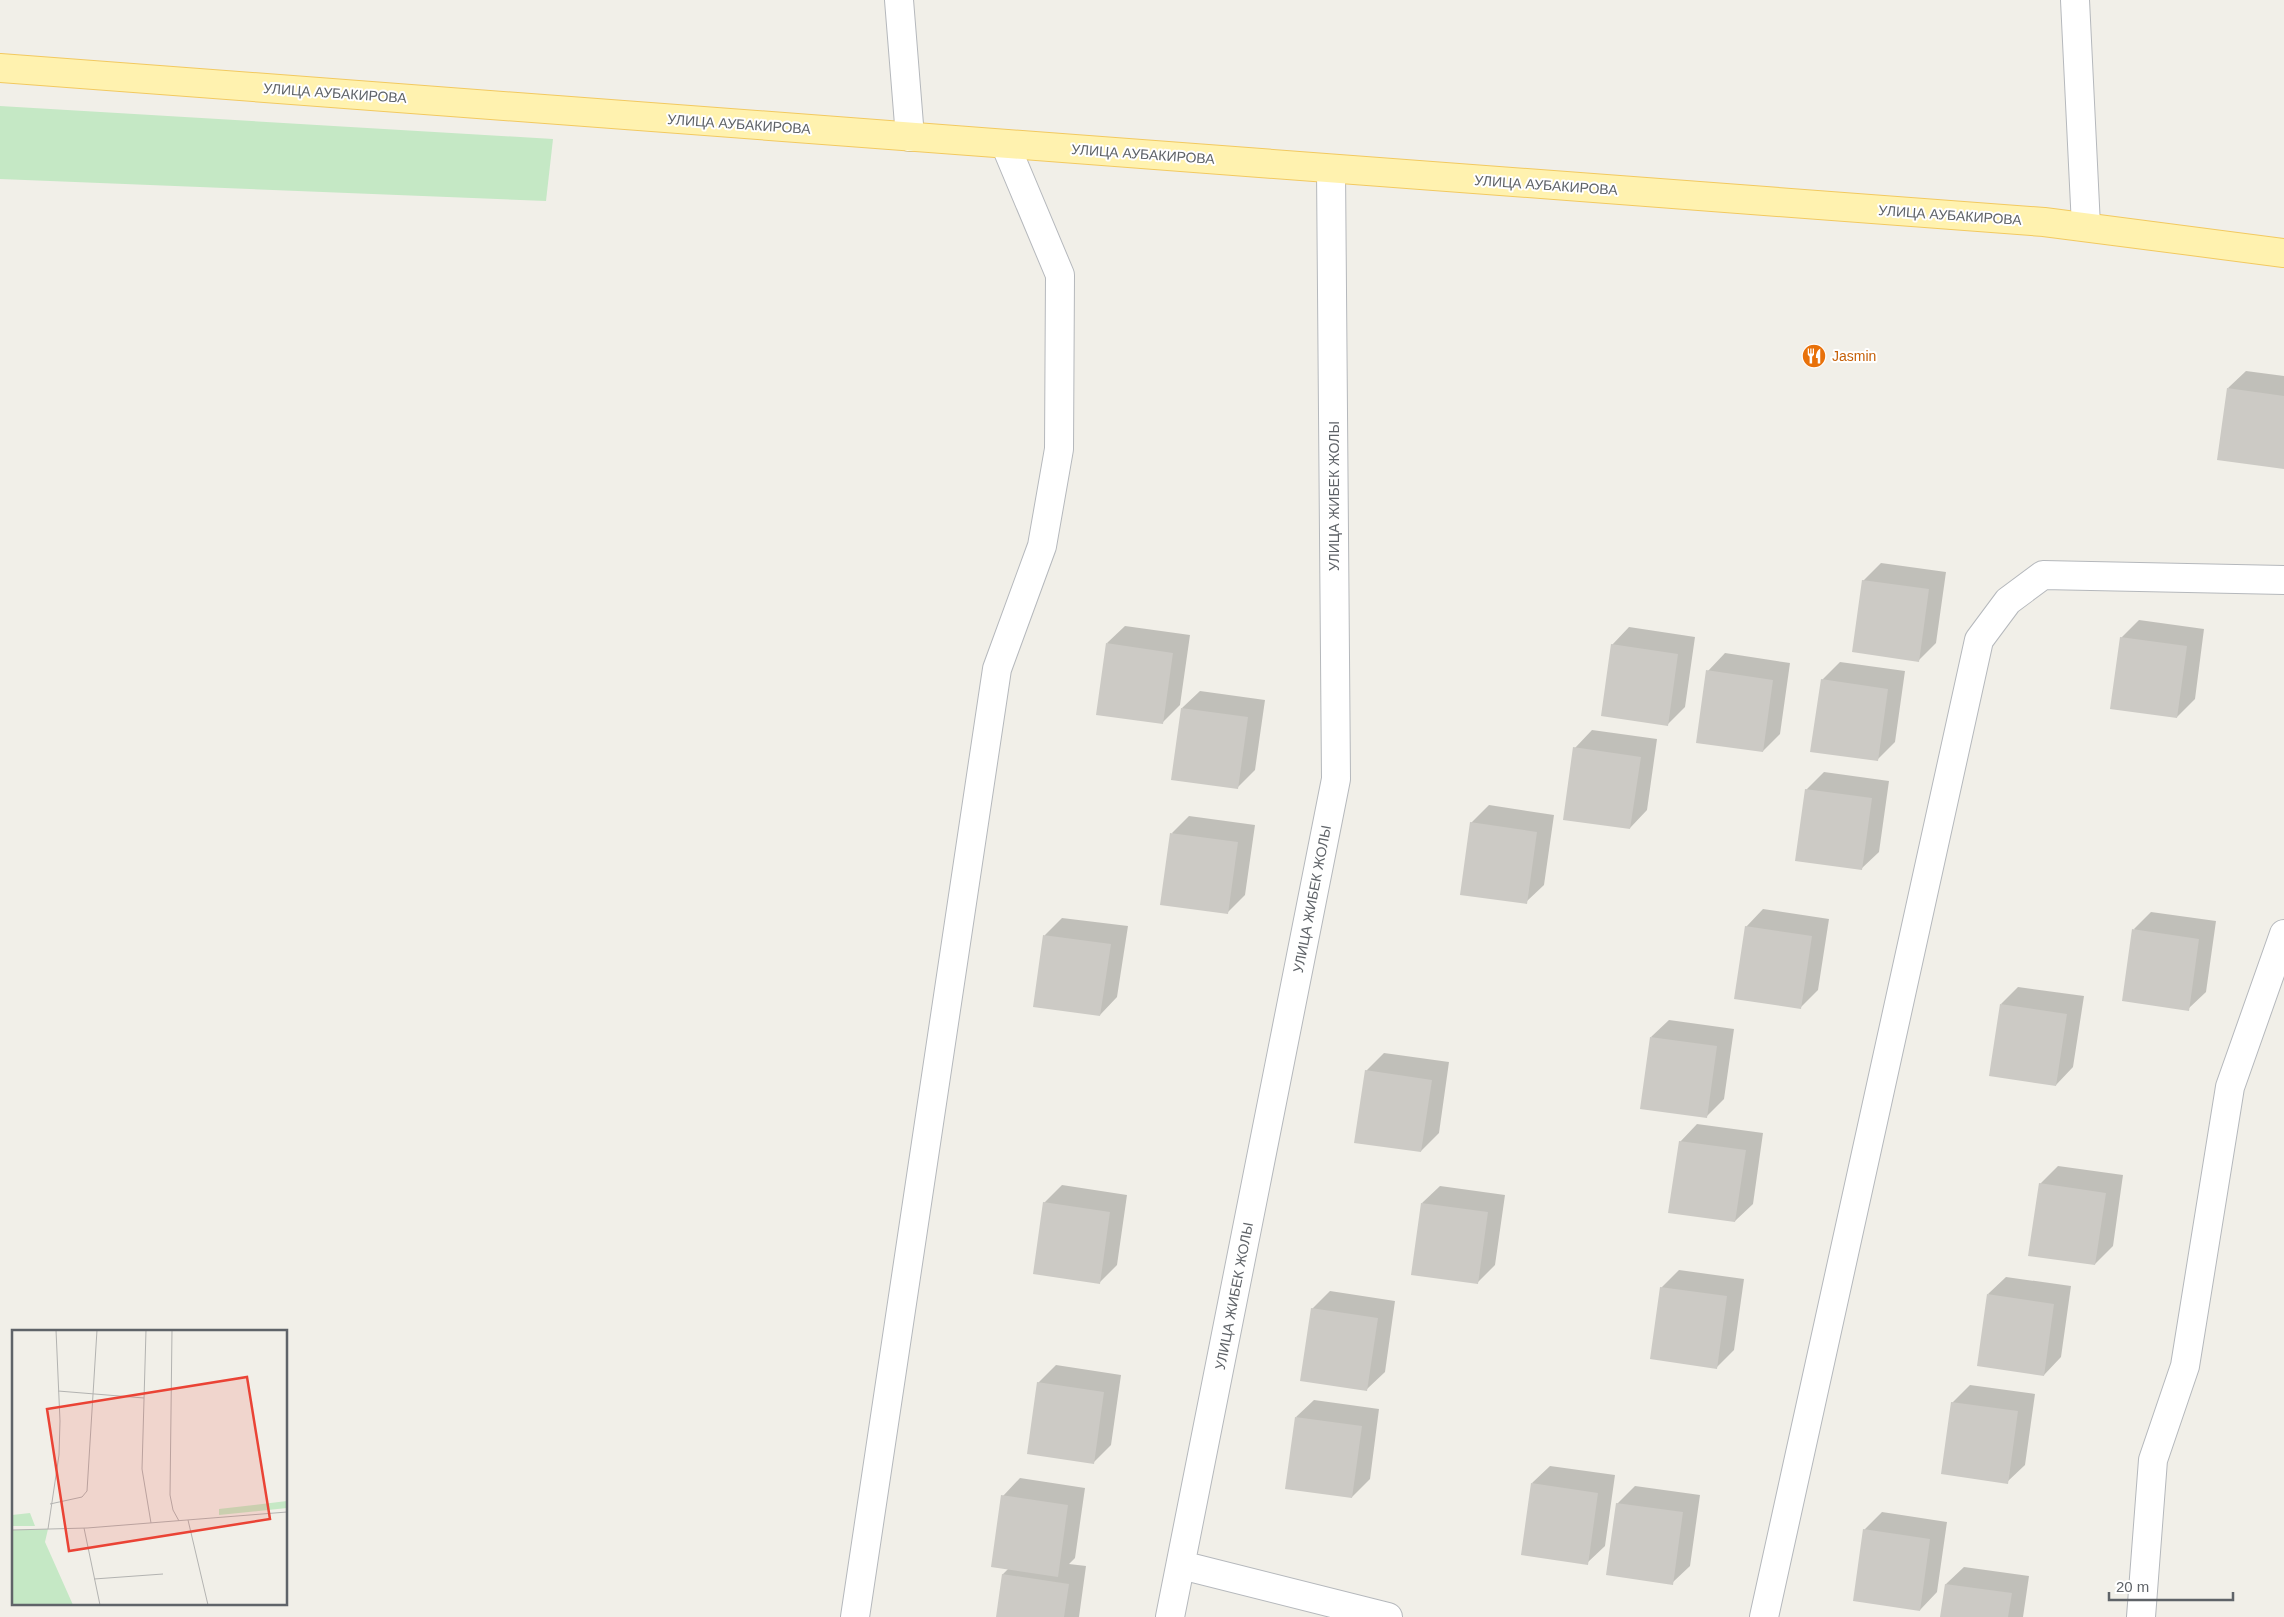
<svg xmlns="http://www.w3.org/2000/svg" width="2284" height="1617" font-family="Arial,sans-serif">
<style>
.green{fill:#c5e8c5}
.shadow{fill:#0003}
.building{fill:#cccac5}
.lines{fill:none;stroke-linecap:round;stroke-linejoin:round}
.minor-casing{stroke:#b5b8bc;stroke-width:30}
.major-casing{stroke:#f2c960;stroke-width:30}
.minor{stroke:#fff;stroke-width:28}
.major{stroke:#fff2af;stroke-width:28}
.labels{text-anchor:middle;stroke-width:4;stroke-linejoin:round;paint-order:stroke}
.street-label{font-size:14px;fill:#5f6368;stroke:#fff}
.food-label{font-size:14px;fill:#c56008;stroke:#fff;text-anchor:start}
.inset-road{fill:none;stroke:#b3b3b1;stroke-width:1}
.view{fill:#ea4335;fill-opacity:0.15;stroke:#ea4335;stroke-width:2.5}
.inset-edge{fill:none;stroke:#5f6368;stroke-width:2.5}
</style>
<rect width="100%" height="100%" fill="#f1efe8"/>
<path class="green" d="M0 106 553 139 546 201 0 179Z"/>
<path class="shadow" d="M2246 371 2284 376V468L2228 388Z
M1881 563 1946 572 1936 643 1919 660 1863 581Z
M2139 620 2204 629 2195 699 2177 717 2121 638Z
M1125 626 1190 635 1180 705 1162 723 1107 643Z
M1629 627 1695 637 1685 707 1667 725 1612 645Z
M1725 653 1790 663 1780 734 1763 751 1708 671Z
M1840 662 1905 671 1895 742 1877 760 1822 680Z
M1200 691 1265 700 1255 770 1237 788 1182 708Z
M1592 730 1657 739 1647 810 1630 828 1575 748Z
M1824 772 1889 781 1879 852 1861 869 1806 790Z
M1489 805 1554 815 1544 885 1526 902 1471 823Z
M1189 816 1255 825 1245 895 1227 913 1172 833Z
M1763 909 1829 919 1818 990 1801 1007 1746 927Z
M2151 912 2216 921 2206 992 2188 1009 2134 929Z
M1062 918 1128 926 1117 997 1100 1015 1034 1006 1045 935Z
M2018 987 2084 996 2073 1067 2056 1085 2001 1004Z
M1669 1020 1734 1029 1724 1099 1706 1117 1651 1037Z
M1384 1053 1449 1062 1439 1133 1421 1151 1366 1071Z
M1697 1124 1763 1133 1753 1204 1735 1221 1680 1142Z
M2058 1166 2123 1175 2113 1246 2095 1264 2040 1184Z
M1062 1185 1127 1195 1117 1265 1099 1283 1044 1203Z
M1440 1186 1505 1195 1495 1265 1477 1283 1422 1203Z
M1679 1270 1744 1279 1734 1350 1717 1367 1661 1288Z
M2006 1277 2071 1286 2061 1357 2044 1375 1988 1294Z
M1330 1291 1395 1301 1385 1372 1367 1389 1312 1309Z
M1056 1365 1121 1375 1111 1445 1093 1463 1038 1383Z
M1970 1385 2035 1394 2025 1465 2007 1482 1952 1403Z
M1314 1400 1379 1409 1370 1479 1352 1497 1296 1417Z
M1550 1466 1615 1475 1605 1546 1587 1563 1532 1483Z
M1020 1478 1085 1488 1075 1558 1069 1564 1086 1566 1079 1617H997L1003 1574 1009 1568 1003 1496Z
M1635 1486 1700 1495 1690 1566 1672 1583 1617 1504Z
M1882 1512 1947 1522 1937 1592 1920 1610 1864 1530Z
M1964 1567 2029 1576 2023 1617H1941L1946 1584Z"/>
<path class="building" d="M2227 388 2284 396V469L2217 460Z
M1862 580 1929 589 1919 662 1852 652Z
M2120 637 2187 646 2177 718 2110 709Z
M1106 643 1173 653 1163 724 1096 715Z
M1611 644 1678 654 1668 726 1601 716Z
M1706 670 1773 680 1763 752 1696 743Z
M1821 679 1888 689 1878 761 1810 752Z
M1181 708 1248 717 1238 789 1171 780Z
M1573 747 1641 757 1630 829 1563 820Z
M1805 789 1872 798 1862 870 1795 861Z
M1470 822 1537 832 1527 904 1460 895Z
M1170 833 1238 842 1228 914 1160 905Z
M1745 926 1812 936 1801 1009 1734 999Z
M2132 929 2199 939 2189 1011 2122 1001Z
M1043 935 1111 944 1100 1016 1033 1007Z
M2000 1004 2067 1014 2056 1086 1989 1076Z
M1650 1037 1717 1046 1707 1118 1640 1109Z
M1365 1070 1432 1080 1421 1152 1354 1143Z
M1679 1141 1746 1150 1735 1222 1668 1213Z
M2039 1183 2106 1193 2095 1265 2028 1256Z
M1043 1202 1110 1212 1100 1284 1033 1274Z
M1421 1203 1488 1212 1478 1284 1411 1275Z
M1660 1287 1727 1296 1717 1369 1650 1359Z
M1987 1294 2054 1304 2044 1376 1977 1366Z
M1311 1308 1378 1318 1367 1391 1300 1381Z
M1037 1382 1104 1392 1094 1464 1027 1454Z
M1951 1402 2018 1411 2008 1484 1941 1474Z
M1295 1417 1362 1426 1352 1498 1285 1489Z
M1531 1483 1598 1493 1588 1565 1521 1555Z
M1001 1495 1068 1505 1058 1577 991 1567Z
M1616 1503 1683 1512 1673 1585 1606 1575Z
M1863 1529 1930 1539 1920 1611 1853 1601Z
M1002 1574 1069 1584 1064 1617H996Z
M1945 1584 2012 1593 2008 1617H1940Z"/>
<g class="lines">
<g class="minor-casing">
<path id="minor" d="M899 0 910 137
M2075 0 2086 226
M1181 1565 1388 1617
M855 1617 997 669 1042 546 1059 449 1060 275 1005 144
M1170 1617 1336 779 1331 169
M1764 1617 1979 640 2008 601 2043 575 2284 580
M2141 1617 2153 1460 2185 1366 2230 1087 2284 934"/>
</g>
<g class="major-casing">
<path id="major" d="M0 68 2044 222 2284 253"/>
</g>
<use href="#minor" class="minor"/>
<use href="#major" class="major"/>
</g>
<defs>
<g id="restaurant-disc" transform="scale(1.25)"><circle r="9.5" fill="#e8710a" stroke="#fff"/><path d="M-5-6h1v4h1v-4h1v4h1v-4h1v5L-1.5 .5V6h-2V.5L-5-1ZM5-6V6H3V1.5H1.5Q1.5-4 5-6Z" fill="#fff"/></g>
</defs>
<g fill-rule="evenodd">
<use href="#restaurant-disc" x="1814" y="356"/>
</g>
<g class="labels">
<g class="street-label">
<text transform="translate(335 93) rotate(4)" y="5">УЛИЦА АУБАКИРОВА</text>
<text transform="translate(739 124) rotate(4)" y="5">УЛИЦА АУБАКИРОВА</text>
<text transform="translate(1143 154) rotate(4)" y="5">УЛИЦА АУБАКИРОВА</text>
<text transform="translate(1546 185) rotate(4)" y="5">УЛИЦА АУБАКИРОВА</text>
<text transform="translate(1950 215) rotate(4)" y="5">УЛИЦА АУБАКИРОВА</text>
<text transform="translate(1334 496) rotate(-90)" y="5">УЛИЦА ЖИБЕК ЖОЛЫ</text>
<text transform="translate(1312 899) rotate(-79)" y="5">УЛИЦА ЖИБЕК ЖОЛЫ</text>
<text transform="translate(1234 1296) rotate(-79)" y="5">УЛИЦА ЖИБЕК ЖОЛЫ</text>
</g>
<g class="food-label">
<text x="1832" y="361">Jasmin</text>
</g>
</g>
<g transform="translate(12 1330)">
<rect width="275" height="275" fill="#f1efe8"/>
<path d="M275 171V178L207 185V179ZM18 183 23 196H0V185ZM36 199 33 212 61 275H0V200Z" fill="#c5e8c5"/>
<path class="inset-road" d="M134 0 130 139 139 193M160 0 158 165 161 180 167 191M46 61 132 68M38 174 70 167 75 161 85 0M176 190 196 275M72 198 88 275M36 199 47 125 48 91 44 0M0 200 75 198 275 182M82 249 151 244"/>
<path class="view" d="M235 47 258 189 57 221 35 79Z"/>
<rect width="275" height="275" class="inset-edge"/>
</g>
<path d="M2109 1592v8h124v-8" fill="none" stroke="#5f6368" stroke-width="2.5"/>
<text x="2116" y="1592" font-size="15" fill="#5f6368" stroke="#ffffff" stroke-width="4" paint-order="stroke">20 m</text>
</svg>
